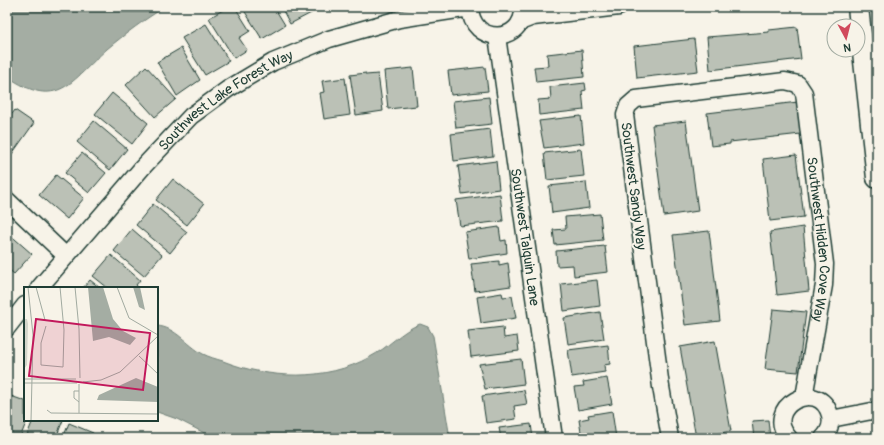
<svg xmlns="http://www.w3.org/2000/svg" width="884" height="445" font-family="Pangolin,sans-serif">
<style>
.water{fill:#a4ada3;stroke:#6f8077}
.building{fill:#bbc1b6;stroke:#1f3d34}
.lines{fill:none;stroke-linecap:round;stroke-linejoin:round}
.minor-casing{stroke:#1f3d34;stroke-width:19}
.tertiary-casing{stroke:#1f3d34;stroke-width:23}
.minor{stroke:#f7f3e8;stroke-width:16}
.tertiary{stroke:#f7f3e8;stroke-width:20}
.labels{text-anchor:middle;stroke-width:4;stroke-linejoin:round;paint-order:stroke}
.street-label{font-size:14px;fill:#1f3d34;stroke:#f7f3e8}
.inset-road{fill:none;stroke:#a1aaa0;stroke-width:1}
.view{fill:#c2185b;fill-opacity:0.15;stroke:#c2185b;stroke-width:2}
.inset-edge{fill:none;stroke:#1f3d34;stroke-width:2}
</style>
<rect width="100%" height="100%" fill="#f7f3e8"/>
<filter id="ink" filterUnits="userSpaceOnUse"><feTurbulence type="fractalNoise" baseFrequency=".025" numOctaves="2"/><feDisplacementMap in="SourceGraphic" scale="8" xChannelSelector="R" yChannelSelector="G"/><feConvolveMatrix kernelMatrix="1 2 1 2 8 2 1 2 1" color-interpolation-filters="sRGB"/></filter>
<g filter="url(#ink)">
<path class="water" d="M7 7H165C145 19 125 34 107 49 71 81 58 112 7 76Z
M420 324 428 327 433 336 450 438H214L177 419 157 412V326C175 327 187 345 203 354 209 357 216 359 223 361 269 379 325 382 370 357 388 348 401 331 420 324Z"/>
<path class="building" d="M228 7H235L250 31 239 38 247 50 234 58 209 18Z
M242 7H274L285 25 262 39Z
M281 7H313L315 11 290 24Z
M206 24 229 61 205 75 182 38Z
M797 27 801 59 710 70 707 37 769 32V30Z
M694 39 698 71 637 78 634 46Z
M181 48 200 80 177 96 157 62Z
M582 50 584 77 536 82 534 67 548 66 547 54Z
M146 66 176 99 155 117 126 85Z
M485 67 488 91 451 95 448 71Z
M413 68 417 106 388 109 384 71Z
M366 73V75L378 74 383 111 356 115 350 75Z
M345 78 350 115 324 119 320 93 324 92 322 81Z
M585 83 586 90 582 91 584 110 539 115 538 100 551 99 550 87Z
M112 93 148 123 132 144 95 114Z
M489 97 492 124 456 128 453 101Z
M798 102 801 134 730 142V144L711 146 707 113Z
M15 110 34 123 7 161V121Z
M581 116 584 143 544 148 539 121Z
M94 121 127 149 110 170 77 142Z
M686 121 698 211 664 216 652 125Z
M490 129 493 156 454 161 451 134Z
M581 149 584 176 547 180 544 153Z
M82 153 106 173 89 193 65 173Z
M796 155 804 217 770 221 763 159Z
M496 161 499 189 462 194 458 166Z
M56 175 84 198 67 219 39 195Z
M173 179 204 204 187 225 156 200Z
M586 182 589 208 552 213 549 186Z
M500 194 503 221 460 226 456 200Z
M153 204 187 232 170 253 136 225Z
M600 214 603 240 555 245 553 230 566 229 565 217Z
M499 227 501 241 506 240 507 253 469 259 465 232Z
M803 227 809 291 777 295 770 232Z
M132 229 162 255 144 276 114 251Z
M709 231 720 321 685 325 673 235Z
M7 232 32 254 14 274 7 268Z
M605 246 608 272 574 276 573 265 557 266 556 251Z
M111 255 140 280 136 285 139 288H108L93 276Z
M499 261V265L508 263 511 286 475 291 471 264Z
M90 280 100 288H83Z
M597 280 600 306 564 311 561 284Z
M502 293 503 297 512 296 516 318 481 323 477 297Z
M773 309 806 312 798 372 765 369Z
M600 312 604 339 568 344 564 318Z
M503 327 504 338 517 336 519 351 471 357 468 331Z
M715 341 731 431 696 438 680 347Z
M608 345 610 364 604 365 605 372 572 377 568 350Z
M521 359 524 384 485 389 479 364Z
M607 378 612 404 578 410 574 387 584 386 583 382Z
M524 390 527 404 514 406 516 419 486 423 482 396Z
M8 395 25 401V420H27L20 438 7 437Z
M612 411 616 438H582L579 420 589 418 588 415Z
M33 420H63L56 438 44 435 43 438H26Z
M768 420 770 438H754L752 421Z
M69 423 93 433 91 438H63Z
M531 424 533 438H501L499 428Z"/>
<g class="lines">
<g class="minor-casing">
<g id="minor">
<path d="M470 7C471 46 525 44 523 7"/>
<path d="M520 22 533 17 619 7"/>
<path id="s1" d="M497 36 554 438"/>
<path d="M7 200 66 256"/>
<path id="s2" d="M39 288 142 168 191 116 228 89 273 62 329 39 399 19 470 8"/>
<path d="M7 328 25 305"/>
<path d="M831 419 877 410"/>
<path id="s3" d="M670 438 661 387 625 115 628 106 636 99 785 81 798 84 804 93 825 264 824 285 804 397"/>
<path d="M789 438C761 408 819 376 830 415 832 423 829 432 823 438"/>
</g>
</g>
<g class="tertiary-casing">
<path id="tertiary" d="M858 7 877 178"/>
</g>
<use href="#minor" class="minor"/>
<use href="#tertiary" class="tertiary"/>
</g>
</g>
<g class="labels">
<g class="street-label">
<text dy="5" stroke="none"><textPath href="#s2" startOffset="267">Southwest Lake Forest Way</textPath></text>
<text transform="translate(634 186) rotate(83)" y="5">Southwest Sandy Way</text>
<text dy="5" stroke="none"><textPath href="#s1" startOffset="203">Southwest Talquin Lane</textPath></text>
<text dy="5" stroke="none"><textPath href="#s3" startOffset="668">Southwest Hidden Cove Way</textPath></text>
</g>
</g>
<g transform="translate(24 287)">
<rect width="134" height="134" fill="#f7f3e8"/>
<path d="M0 32H3L4 37 3 78 0 82Z" fill="#d3d5ca"/>
<path d="M64 0H79L89 32 99 44 112 51 106 58 85 50 69 54ZM109 0H116L121 23 115 20ZM112 91 134 100V115L73 113 75 108Z" fill="#a4ada3"/>
<path class="inset-road" d="M4 0 9 48 7 134M12 0 21 33M51 0 55 42 56 91M93 0 105 31 134 48M22 39 17 56V78L39 80 40 43 36 0M115 69 134 87M0 92H52M59 95 77 93 96 85 134 49M0 96H53M55 115 50 111V104H55M23 123 27 126 134 127M55 126V97"/>
<path class="view" d="M12 32 126 46 119 103 5 89Z"/>
<rect width="134" height="134" class="inset-edge"/>
</g>
<rect width="884" height="445" fill="none" stroke="#f7f3e8" stroke-width="24"/>
<rect x="12" y="12" width="860" height="421" fill="none" stroke="#1f3d34" stroke-width="1.5" filter="url(#ink)"/>
<g transform="translate(846 38) rotate(173)"><circle r="19" fill="#f7f3e8" stroke="#a1aaa0"/>
<path d="M0-3L7 15L0 10L-7 15Z" fill="#d1495b"/>
<text y="-6" font-size="11" font-weight="bold" text-anchor="middle" fill="#1f3d34">N</text>
</g>
</svg>
